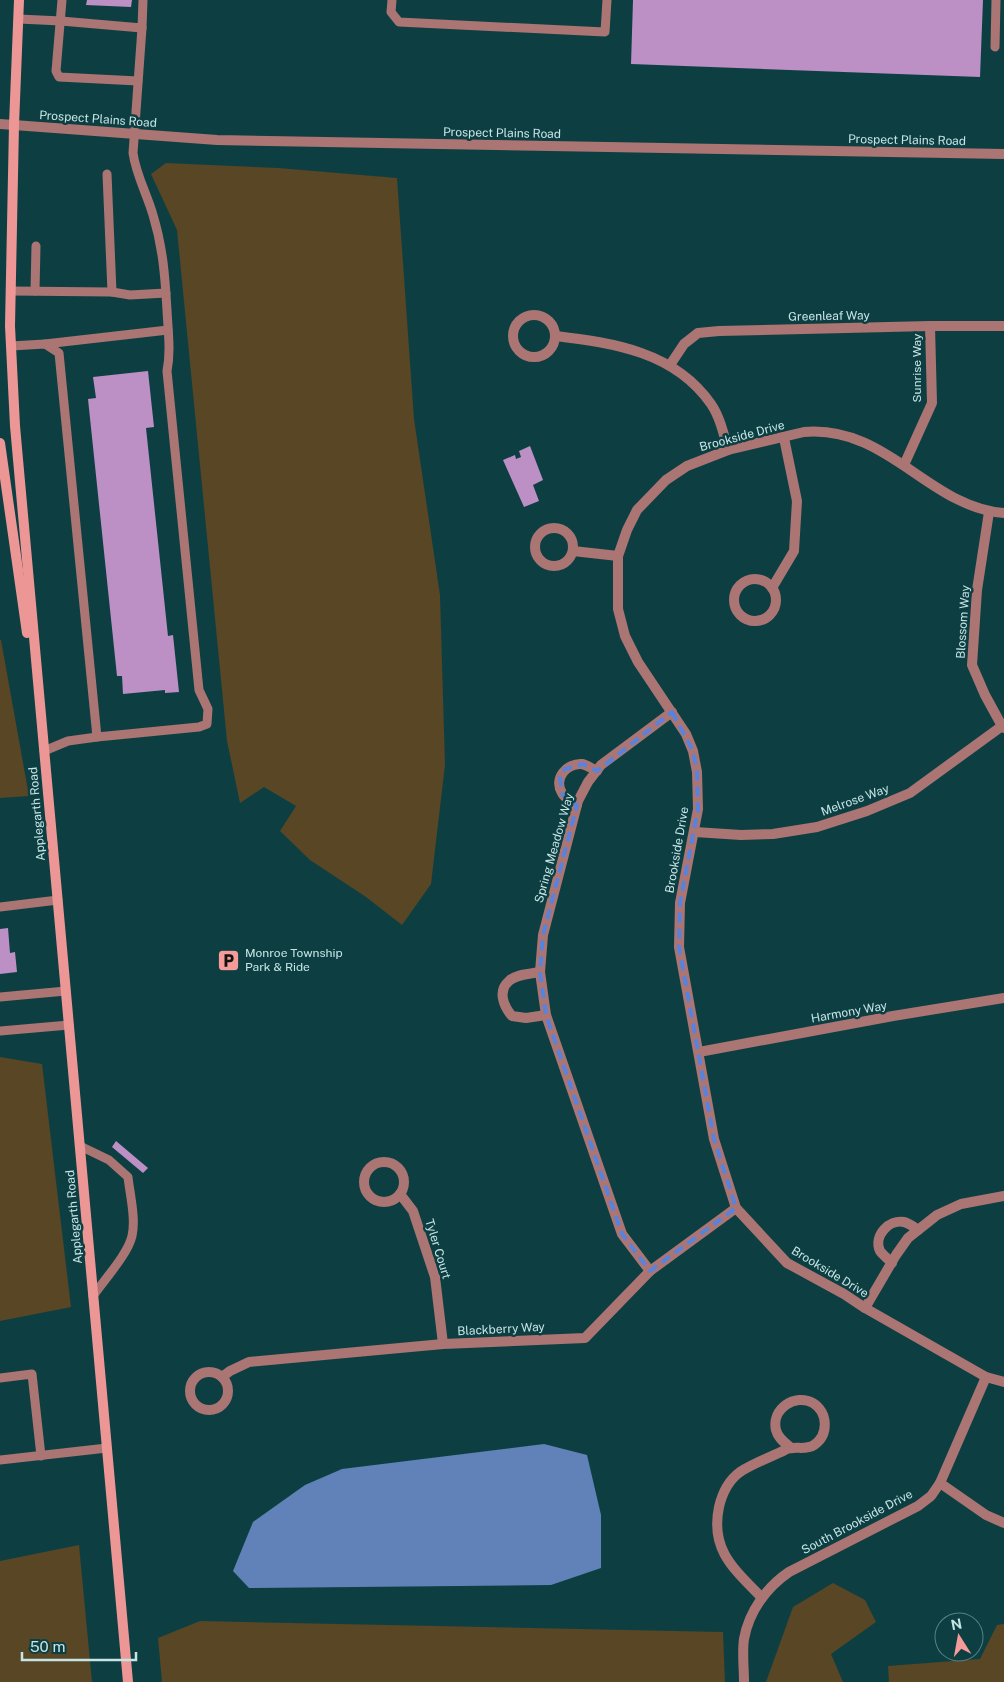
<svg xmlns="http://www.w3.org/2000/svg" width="1004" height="1682" viewBox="0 0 1004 1682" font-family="'Public Sans',sans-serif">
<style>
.green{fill:#584624}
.water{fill:#6182b8}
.building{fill:#bc8fc5}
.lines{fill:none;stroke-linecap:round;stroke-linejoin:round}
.service{stroke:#ab7574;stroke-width:9}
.minor{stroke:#ab7574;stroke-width:10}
.tertiary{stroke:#ab7574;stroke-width:10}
.secondary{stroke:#ec9795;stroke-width:10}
.marked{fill:none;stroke:#5883dd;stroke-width:4;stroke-dasharray:10 6;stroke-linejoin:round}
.labels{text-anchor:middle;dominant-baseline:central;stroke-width:5;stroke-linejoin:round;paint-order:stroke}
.street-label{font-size:12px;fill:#c7e5e7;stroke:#0d3f42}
.poi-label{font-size:12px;fill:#c7e5e7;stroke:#0d3f42;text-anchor:start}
</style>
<rect width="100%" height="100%" fill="#0d3f42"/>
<g class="green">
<path d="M166,163L278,168L397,178L414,419L440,595L445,765L431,884L402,925L366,897L310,860L280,831L296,806L264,787L240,803L227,741L177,230L151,174Z"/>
<path d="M0,640H1L29,796L0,798Z"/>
<path d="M0,1057L42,1064L71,1307L0,1321Z"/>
<path d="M79,1545L92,1682H0V1561Z"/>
<path d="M833,1583L865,1600L876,1622L831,1654L843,1682H766L793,1607Z"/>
<path d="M200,1621L723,1632L725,1682H162L158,1638Z"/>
<path d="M1004,1624V1682H889L888,1666L980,1659L997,1625Z"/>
</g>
<path class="water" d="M544,1444L587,1455L601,1515V1568L551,1585L249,1588L233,1571L253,1522L305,1485L342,1469Z"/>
<g class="building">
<path d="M87,0H132L131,7L86,5Z"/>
<path d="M633,0H983L980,77L631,64Z"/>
<path d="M148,371L154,427L146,428L168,636L173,635L179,692L165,693V690L123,694L122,676H117L88,399L96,398L93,377Z"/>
<path d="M530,446L543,480L533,485L539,501L524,507L503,460L515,455L516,459L521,457L519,451Z"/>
<path d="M8,928L10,953L15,952L17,972L0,974V929Z"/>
<path d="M116,1141L148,1168L143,1173L112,1147Z"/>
</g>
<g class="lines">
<g class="service">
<path d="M62,0L56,71L59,77L138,81"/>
<path d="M392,0L391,12L399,22L605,32L607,0"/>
<path d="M19,19L61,21L142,28L143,0"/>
<path d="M995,47L996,0"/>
<path d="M107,174L112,292"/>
<path d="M11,291L112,292L130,295L166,293"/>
<path d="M35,291L36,246"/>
<path d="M45,344L168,330"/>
<path d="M11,346L45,344L59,353L97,737L199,727L207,724L208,709L199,690L167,371C171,351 168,331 167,310C165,276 163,248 153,215C147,194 136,175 133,153L142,28"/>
<path d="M44,751L68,741L97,737"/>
<path d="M0,907L58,900"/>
<path d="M0,997L66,991"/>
<path d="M0,1031L69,1025"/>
<path d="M80,1146L109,1160L128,1177C130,1195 136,1219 132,1236C128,1254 104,1280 93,1296"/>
<path d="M0,1378L32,1374L41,1456"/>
<path d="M0,1460L107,1448"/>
</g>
<g class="minor">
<circle cx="534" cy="336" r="21"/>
<path d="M556,336C614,343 675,352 711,404C720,417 724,435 728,450"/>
<path d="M670,365L684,344L698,333L719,331L930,326H1004"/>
<path d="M904,465L932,403L930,326"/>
<path d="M989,512L977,590L972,665L985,695L1002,726L1004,728"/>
<path d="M1004,513C928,507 888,425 804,432L728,450L687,466L666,480L637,510L627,530L618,556V609L625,636L638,662L686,734L693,751L697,772L698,809L680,903L679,947L714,1139L736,1208L787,1263L844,1294L865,1308L986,1377L1004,1382"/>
<circle cx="554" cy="547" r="19"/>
<path d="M573,551L618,556"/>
<circle cx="755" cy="600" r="21"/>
<path d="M772,588L794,551L797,501L784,438"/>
<path d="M577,805C572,802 565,799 562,793C553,778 567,763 582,764C587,765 592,769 597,771"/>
<path d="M695,832L741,835L773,834L817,827L867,811L910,793L1002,726"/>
<path d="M540,972C530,974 516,974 509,981C497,991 504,1007 512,1016L526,1018L546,1015"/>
<path d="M699,1052L893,1016L1004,998"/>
<circle cx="384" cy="1182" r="20"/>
<path d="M400,1194L413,1211L435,1277L443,1344"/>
<path d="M892,1263C888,1259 883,1255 880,1251C873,1236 889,1219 904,1222C909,1223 914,1227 918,1230"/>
<path d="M650,1271L622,1234L546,1015L540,972L543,935L578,801L588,782L601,765L672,712"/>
<path d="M865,1308L896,1255L908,1238L937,1215L961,1204L1004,1196"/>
<circle cx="209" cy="1391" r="19"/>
<path d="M222,1377L230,1371L249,1362L443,1344L585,1338L650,1271L736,1208"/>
<path d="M940,1483L986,1515L1004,1523"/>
<path d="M762,1598C734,1569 710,1550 719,1507C722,1494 729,1480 740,1472C754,1463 771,1457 785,1450C794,1445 805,1451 814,1445C829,1435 828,1412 813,1403C795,1393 771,1409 776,1430C778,1438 784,1442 790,1447"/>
<path d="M744,1682C744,1668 742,1652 744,1639C749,1611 767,1587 789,1572L918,1506L931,1496L940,1483L986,1377"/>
</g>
<path class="tertiary" d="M0,124L217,140L1004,154"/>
<g class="secondary">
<path d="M19,0L14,125L10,326L15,426L128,1682"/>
<path d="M0,443L27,633"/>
</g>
</g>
<path class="marked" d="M672,712L693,751L697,772L698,809L680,903L679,947L714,1139L736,1208L650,1271L622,1234L546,1015L540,972L543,935L577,805L562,794L560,777L565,769L583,764L597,771Z"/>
<defs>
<symbol id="parking-square" viewBox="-11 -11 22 22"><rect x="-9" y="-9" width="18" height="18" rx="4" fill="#f59b9a" stroke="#0d3f42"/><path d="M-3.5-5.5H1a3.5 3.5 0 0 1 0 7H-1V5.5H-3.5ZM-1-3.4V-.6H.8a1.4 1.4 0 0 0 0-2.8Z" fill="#111"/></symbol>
</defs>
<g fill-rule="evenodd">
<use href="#parking-square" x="216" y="948" width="25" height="25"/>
</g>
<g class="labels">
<g class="street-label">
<text transform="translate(98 119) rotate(4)">Prospect Plains Road</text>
<text transform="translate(502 133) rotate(1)">Prospect Plains Road</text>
<text transform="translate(907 140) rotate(1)">Prospect Plains Road</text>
<text transform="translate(829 316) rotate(-1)">Greenleaf Way</text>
<text transform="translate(917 368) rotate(-90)">Sunrise Way</text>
<text transform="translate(742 436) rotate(-15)">Brookside Drive</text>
<text transform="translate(963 622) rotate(-86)">Blossom Way</text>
<text transform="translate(855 800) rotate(-20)">Melrose Way</text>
<text transform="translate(37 814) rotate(-95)">Applegarth Road</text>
<text transform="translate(554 848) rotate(-74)">Spring Meadow Way</text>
<text transform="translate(677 850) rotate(-80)">Brookside Drive</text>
<text transform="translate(849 1012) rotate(-10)">Harmony Way</text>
<text transform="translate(74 1217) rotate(-95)">Applegarth Road</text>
<text transform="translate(438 1249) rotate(73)">Tyler Court</text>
<text transform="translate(830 1272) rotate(31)">Brookside Drive</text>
<text transform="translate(501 1329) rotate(-3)">Blackberry Way</text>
<text transform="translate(857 1522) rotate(-28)">South Brookside Drive</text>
</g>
<g class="poi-label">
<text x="245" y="953">Monroe Township<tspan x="245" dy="14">Park &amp; Ride</tspan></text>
</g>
</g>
<g transform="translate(959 1637) rotate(349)"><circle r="24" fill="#0d3f42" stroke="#578184"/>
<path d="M0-4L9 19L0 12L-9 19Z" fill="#f59b9a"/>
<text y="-8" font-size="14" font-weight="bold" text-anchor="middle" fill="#c7e5e7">N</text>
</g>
<path d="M22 1652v8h114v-8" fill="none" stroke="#c7e5e7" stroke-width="2.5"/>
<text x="30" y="1652" font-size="15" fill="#c7e5e7" stroke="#0d3f42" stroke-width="4" paint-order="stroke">50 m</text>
</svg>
